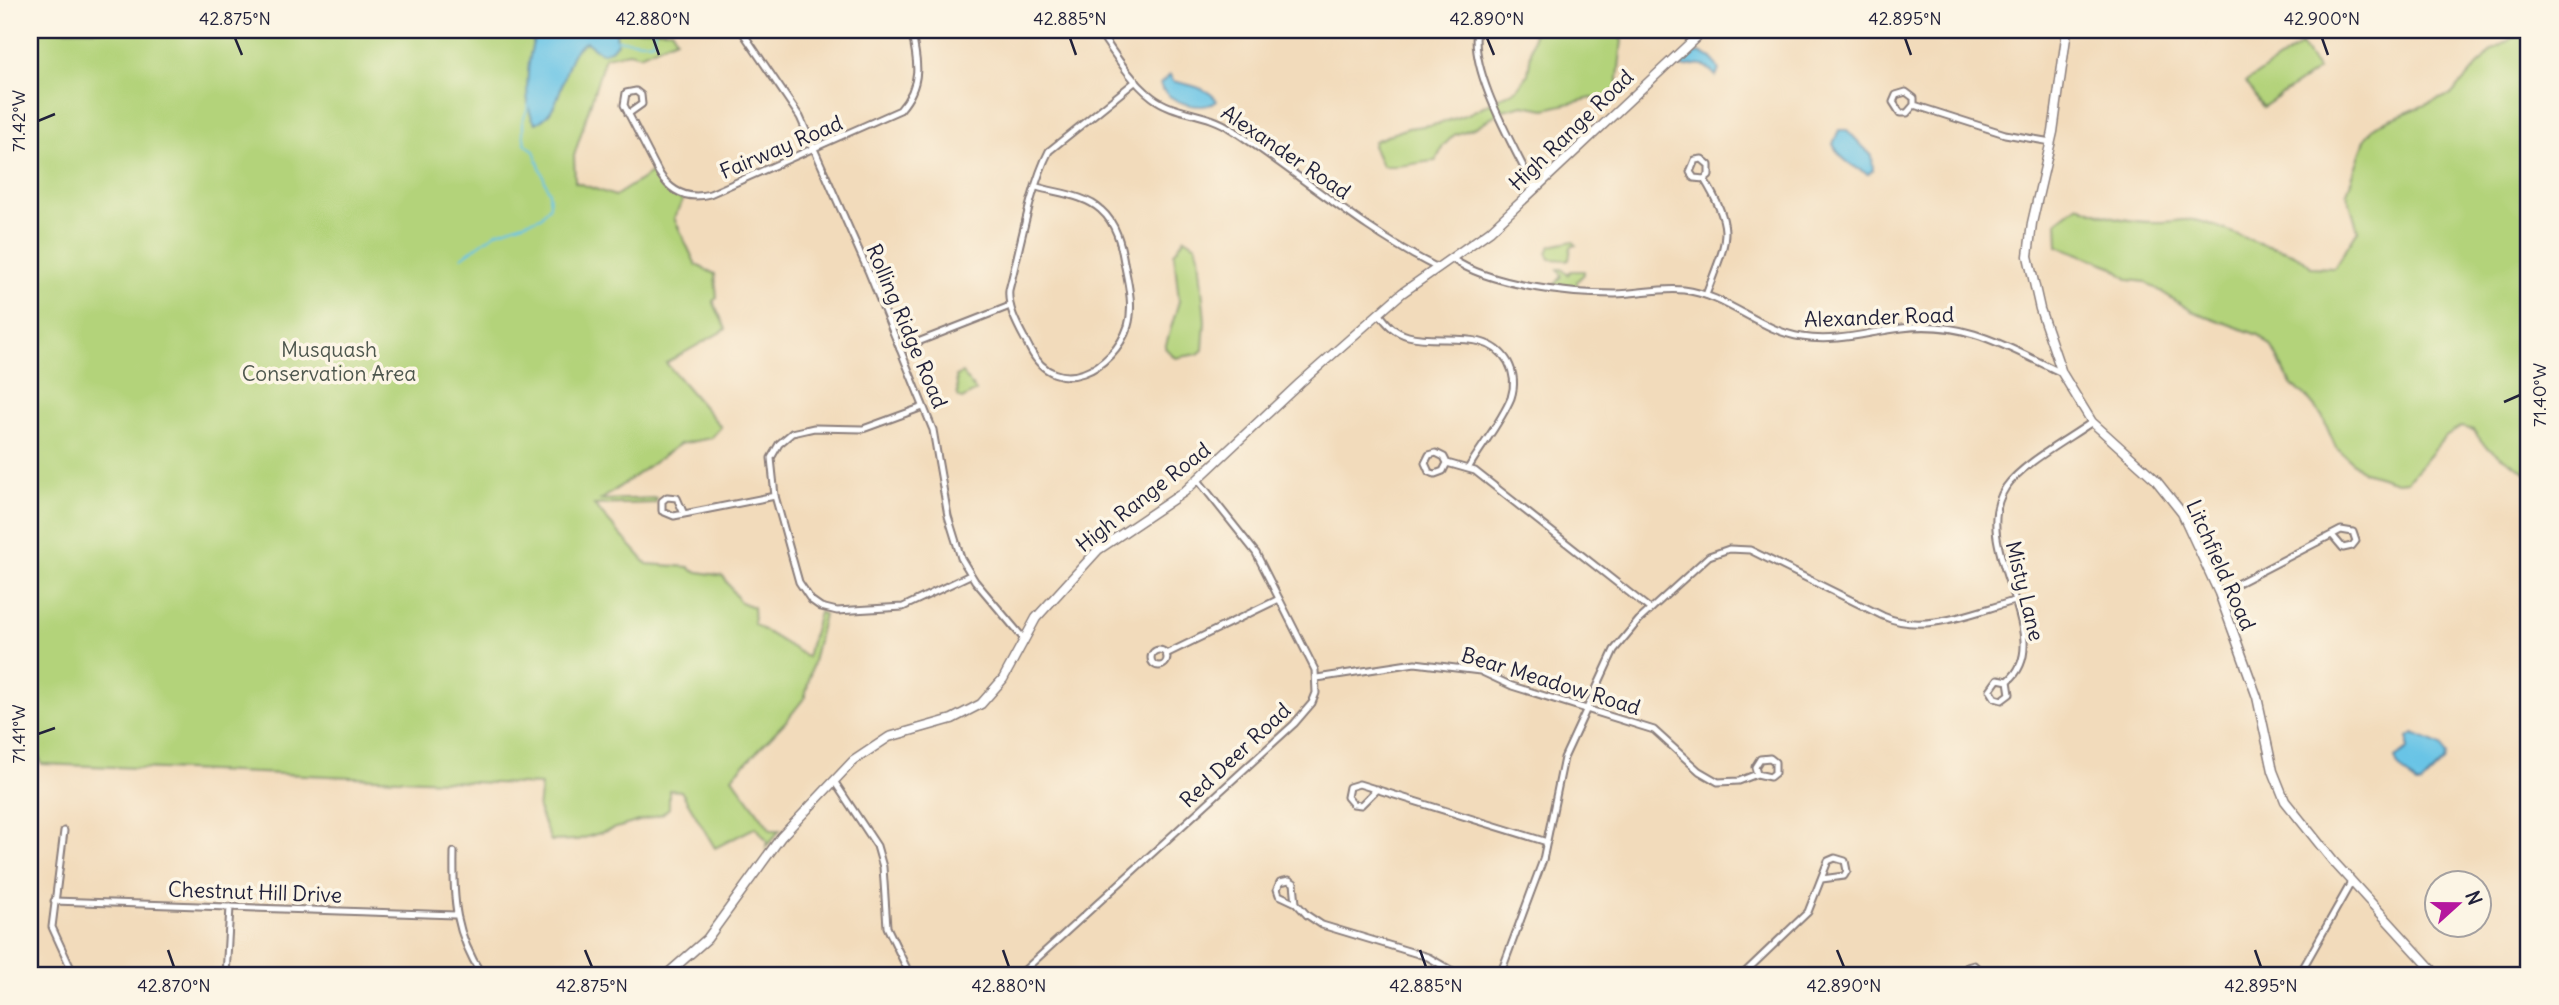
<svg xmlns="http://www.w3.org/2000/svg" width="2559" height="1005" viewBox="0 0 2559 1005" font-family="Delius,sans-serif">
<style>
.green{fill:#b3d37a;stroke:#6a7a5a;stroke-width:2}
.water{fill:#69c4e6;stroke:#467390;stroke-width:2}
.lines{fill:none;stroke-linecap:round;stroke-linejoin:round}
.stream{stroke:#69c4e6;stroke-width:2}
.street-casing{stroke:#8a7e7b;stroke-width:9}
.secondary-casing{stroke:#8a7e7b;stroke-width:11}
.street{stroke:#fff;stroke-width:5}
.secondary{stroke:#fff;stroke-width:8}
.ticks{fill:none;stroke:#22223b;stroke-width:2.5}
.labels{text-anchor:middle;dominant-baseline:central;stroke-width:7;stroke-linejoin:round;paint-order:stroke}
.street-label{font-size:21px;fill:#22223b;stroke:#fcf5e5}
.park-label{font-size:21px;fill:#4e574e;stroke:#fcf5e5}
.neatline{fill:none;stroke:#22223b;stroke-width:2.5}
.ticks-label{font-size:18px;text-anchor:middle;fill:#22223b}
</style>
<rect width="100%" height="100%" fill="#fcf5e5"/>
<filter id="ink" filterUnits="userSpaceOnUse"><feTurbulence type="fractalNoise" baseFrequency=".0143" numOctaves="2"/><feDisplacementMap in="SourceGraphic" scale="14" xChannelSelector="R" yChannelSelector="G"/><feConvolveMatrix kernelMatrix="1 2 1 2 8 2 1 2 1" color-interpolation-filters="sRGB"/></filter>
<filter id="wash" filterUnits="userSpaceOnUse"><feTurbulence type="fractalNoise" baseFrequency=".00686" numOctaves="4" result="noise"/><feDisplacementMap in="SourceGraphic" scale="28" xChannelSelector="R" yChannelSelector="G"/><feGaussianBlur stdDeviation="1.57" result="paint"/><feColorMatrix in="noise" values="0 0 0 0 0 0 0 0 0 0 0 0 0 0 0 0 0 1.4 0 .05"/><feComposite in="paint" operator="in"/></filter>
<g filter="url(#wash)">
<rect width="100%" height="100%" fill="#f2dbbb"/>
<g class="green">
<path d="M30,30H672L676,39L640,55L629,52L605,57L574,156L575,182L615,196L651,173L664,190L683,200L674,218L696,265L715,274L717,298L713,301L726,329L666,363L721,427L711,438L680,444L601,500L657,498L655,503L594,505L647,564L689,567L693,571L723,576L740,602L753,607L754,624L807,657L819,612L824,614L805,697L786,721L732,777L771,830H780L766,847L767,841L756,827L715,848L681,791L669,790V808L662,814L577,840L551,841L538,809L541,785L42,764L30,737Z"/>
<path d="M1534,30H1611L1622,40L1618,79L1620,94L1608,102L1592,98L1545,109L1523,105L1503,110L1476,127L1454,135L1443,146L1436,161C1418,162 1400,168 1382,166L1373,146L1374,141L1408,128L1438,124L1468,114L1517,89L1528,74Z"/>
<path d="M2268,30H2296L2301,42L2281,46Z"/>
<path d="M2526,30H2529V474L2486,447L2473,430L2461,427L2444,438L2407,481L2397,482L2364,472L2336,448L2322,416L2304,394L2292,386L2271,346L2258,335L2192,311L2146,282L2129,280L2111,266L2058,246L2057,221L2078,205C2105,217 2132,223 2161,222C2171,222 2184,219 2194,220C2217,224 2237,236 2259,243C2280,251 2295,249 2311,267L2334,268L2358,230L2347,193L2365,139L2376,125L2452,94L2491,51Z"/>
<path d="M2301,45L2318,70L2263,107L2246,82Z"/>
<path d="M1185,238L1196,245L1199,255L1205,321L1203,350L1198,354L1175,358L1165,348L1179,301L1174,253Z"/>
<path d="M1573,241L1576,245L1571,247L1569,260L1550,259L1547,252L1551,246Z"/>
<path d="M1558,269H1562L1568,275L1571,271H1584V274L1577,281V288L1554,286L1562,276Z"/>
<path d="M962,373L976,391L962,399L958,396L956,376Z"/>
</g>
<g class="water">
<path d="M549,30L616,31L617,43L611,50L601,53L586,42C560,52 567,112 536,123C521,109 528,53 536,34Z"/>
<path d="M1699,53L1712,58L1719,70L1716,76C1698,58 1701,66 1680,67L1683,57Z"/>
<path d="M1170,75L1173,81C1187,85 1209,87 1217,101C1202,113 1166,102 1160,84Z"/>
<path d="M1839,130H1847L1872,156L1873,170L1868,174C1853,167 1840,159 1833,144Z"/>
<path d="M2414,734L2442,746L2446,755L2444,762L2421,785H2416L2398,766L2395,758L2408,749V738Z"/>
</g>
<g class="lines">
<g class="stream">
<path d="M617,40C628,39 644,44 653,41L655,30"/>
<path d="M462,257L497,232L541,217L550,205L549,192L534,151L525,143L523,133V120L530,102"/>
</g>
</g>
</g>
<g filter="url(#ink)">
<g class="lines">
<defs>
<g id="street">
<path d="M741,30L800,117L869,273L933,430L948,516L961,558L975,581L1023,638"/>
<path d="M1098,30C1114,53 1130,80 1152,97C1175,115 1207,112 1231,129C1300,174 1362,230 1436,267"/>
<path d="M1477,30C1469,72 1516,150 1535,190"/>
<path d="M1914,105V98L1906,92L1896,95L1893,102L1900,113H1907L1914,105L2005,134L2051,142"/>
<path d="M628,114L642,104L641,95L636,91L626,93L624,105L659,173C671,192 688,200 710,194L900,110C923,84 918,61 911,30"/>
<path d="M1704,179L1694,178L1690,172L1695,160L1702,159L1709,165V175L1704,179C1737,233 1726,240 1706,295"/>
<path d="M1037,187C1057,193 1085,195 1101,210C1116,223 1121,244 1124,262C1128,282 1134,306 1128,326C1114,369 1056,401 1030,349C1021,331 1007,310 1009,290C1020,249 1030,188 1049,151L1136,81"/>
<path d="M1451,258C1490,286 1568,294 1615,294C1639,294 1661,287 1684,290C1727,295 1760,331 1802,337C1836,343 1868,332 1902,328C1966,320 2007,347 2062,373"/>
<path d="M1379,313C1387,324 1394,332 1408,336C1440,345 1487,327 1508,362C1514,373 1515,386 1511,398C1501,422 1482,445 1469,467"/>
<path d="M900,349L1010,306"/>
<path d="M923,407L863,429L814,428L792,433L779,444L771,458L775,496L799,582L811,600L821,607L837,611L903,607L970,575"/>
<path d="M1447,463L1444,457L1436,453L1429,455L1425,463L1429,472L1435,474L1443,471L1447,463L1475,471L1650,609"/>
<path d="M684,514L677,498L667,497L662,501V511L674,516L775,496"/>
<path d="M2219,593L2341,530L2353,532L2356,541L2352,546L2343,548L2332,535"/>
<circle cx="1159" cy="658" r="8"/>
<path d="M1166,654L1279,599"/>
<path d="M1317,678L1415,663L1480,671L1512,686L1654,730L1699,771L1718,782L1739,781L1757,774L1770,777L1775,773V762L1770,758L1760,759L1755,767L1757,774"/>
<path d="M2008,681L2010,694L2002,700L1995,698L1990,690L1998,679L2008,681C2060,638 1966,546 2006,487C2022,464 2068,439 2092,422"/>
<path d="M834,781L877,846L883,867L887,927L910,975"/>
<path d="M1377,789L1361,805L1353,804L1347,797L1349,787L1359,784L1547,842"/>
<path d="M64,831L52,927L74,975"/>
<path d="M454,852C453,901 455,933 482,975"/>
<path d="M54,901L455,915"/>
<path d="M1296,903L1294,883L1289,880L1280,882L1277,889L1279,895L1296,903L1307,915L1322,925L1428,957L1459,975"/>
<path d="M226,975L230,907"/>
<path d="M1019,975L1294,724L1312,703L1316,693L1315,670L1256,553L1198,480"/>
<path d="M1500,975L1543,860L1564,758L1614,650L1639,620L1709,556L1729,549L1750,550L1883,616C1924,635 1973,612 2014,601"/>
<path d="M1742,975L1808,912L1828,861L1835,858L1845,861L1847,871L1844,876L1822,879"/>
<path d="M1962,975L1967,967L1974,965L1984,975"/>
<path d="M2299,975L2352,881"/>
</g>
<g id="secondary">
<path d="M2067,30L2053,132L2032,223L2028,256L2040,309L2062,373L2092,422L2155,479L2182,513L2219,593L2257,697L2273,771L2285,801L2333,861L2437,975"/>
<path d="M666,975L707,939L781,837L853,761L889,737L952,719L981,704L1003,679L1036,618L1098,550L1184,492L1300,383L1402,293L1490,231L1704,30"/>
</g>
</defs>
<use href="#street" class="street-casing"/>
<use href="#secondary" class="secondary-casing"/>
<use href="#street" class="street"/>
<use href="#secondary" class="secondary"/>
</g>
</g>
<path class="ticks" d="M235,38L242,55M653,38L659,55M1070,38L1076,55M1487,38L1494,55M1905,38L1911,55M2322,38L2328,55M38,121L55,114M2504,402L2520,395M38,734L55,728M168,950L174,967M585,950L592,967M1003,950L1009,967M1420,950L1426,967M1837,950L1844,967M2255,950L2261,967"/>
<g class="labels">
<g class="street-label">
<text transform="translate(1571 130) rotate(-44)">High Range Road</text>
<text transform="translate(781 147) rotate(-23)">Fairway Road</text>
<text transform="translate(1286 152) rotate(34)">Alexander Road</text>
<text transform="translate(1879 317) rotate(-2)">Alexander Road</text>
<text transform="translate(907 326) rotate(67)">Rolling Ridge Road</text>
<text transform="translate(1143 497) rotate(-38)">High Range Road</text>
<text transform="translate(2221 565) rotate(66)">Litchfield Road</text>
<text transform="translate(2025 591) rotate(76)">Misty Lane</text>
<text transform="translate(1551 681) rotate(17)">Bear Meadow Road</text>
<text transform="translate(1235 755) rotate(-43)">Red Deer Road</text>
<text transform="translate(255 892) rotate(2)">Chestnut Hill Drive</text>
</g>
<g class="park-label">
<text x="329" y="349">Musquash<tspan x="329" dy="24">Conservation Area</tspan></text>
</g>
</g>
<rect width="2559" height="1005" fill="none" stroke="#fcf5e5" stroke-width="77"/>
<g transform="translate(2458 904) rotate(69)"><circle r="33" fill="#fcf5e5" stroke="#a5a1a1" stroke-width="2"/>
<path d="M0-5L12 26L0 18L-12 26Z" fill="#b5179e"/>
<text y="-10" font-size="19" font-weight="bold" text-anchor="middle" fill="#22223b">N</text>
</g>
<rect x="38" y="38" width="2482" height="929" class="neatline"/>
<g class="ticks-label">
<text x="235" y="25">42.875°N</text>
<text x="653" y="25">42.880°N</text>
<text x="1070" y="25">42.885°N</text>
<text x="1487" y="25">42.890°N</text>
<text x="1905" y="25">42.895°N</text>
<text x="2322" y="25">42.900°N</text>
<text transform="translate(19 121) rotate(-90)" y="6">71.42°W</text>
<text transform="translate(2540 395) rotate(-90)" y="6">71.40°W</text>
<text transform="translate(19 734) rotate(-90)" y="6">71.41°W</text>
<text x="174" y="992">42.870°N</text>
<text x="592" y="992">42.875°N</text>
<text x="1009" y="992">42.880°N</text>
<text x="1426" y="992">42.885°N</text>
<text x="1844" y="992">42.890°N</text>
<text x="2261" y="992">42.895°N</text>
</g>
</svg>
